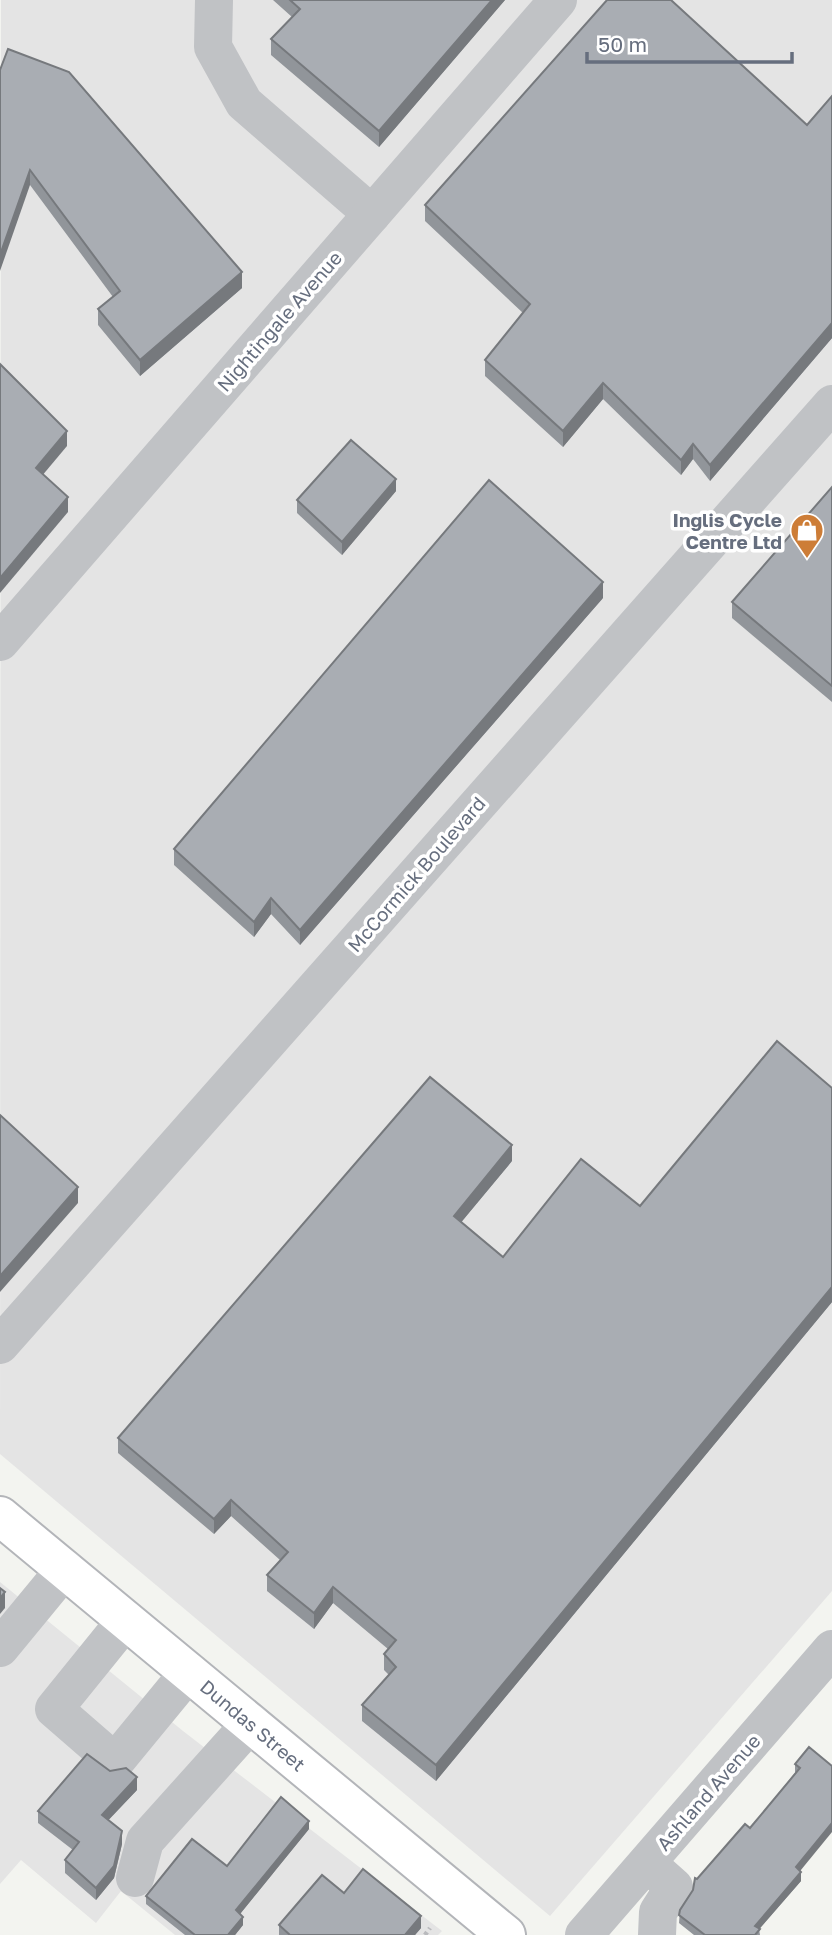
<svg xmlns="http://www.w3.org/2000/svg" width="832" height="1935" viewBox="0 0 832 1935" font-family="'Golos Text',sans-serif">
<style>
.built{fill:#e4e4e4}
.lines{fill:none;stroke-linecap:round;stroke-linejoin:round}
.major-casing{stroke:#b3b5b9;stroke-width:42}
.path{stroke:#b9babd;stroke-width:4.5;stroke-dasharray:3.5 3.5;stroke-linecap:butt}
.minor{stroke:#c0c2c5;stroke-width:38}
.major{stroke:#fff;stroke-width:38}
.wall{fill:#91959a}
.shaded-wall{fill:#76797d}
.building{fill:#a9adb3;stroke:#76797d;stroke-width:2}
.labels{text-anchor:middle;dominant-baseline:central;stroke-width:7;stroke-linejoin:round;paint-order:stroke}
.street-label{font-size:19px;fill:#666e7e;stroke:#fff}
.poi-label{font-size:19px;font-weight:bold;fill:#666e7e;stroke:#fff;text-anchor:end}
</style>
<rect width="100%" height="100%" fill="#f3f4f0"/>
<g class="built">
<path d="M1,0H832V1591L550,1916L0,1454Z"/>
<path d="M0,1582L183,1731L442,1931L438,1935H175L121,1891L96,1923L21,1860L0,1884Z"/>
</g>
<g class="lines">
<defs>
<path id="major" d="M0,1516L506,1935"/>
</defs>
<use href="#major" class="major-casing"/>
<path class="path" d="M425,1935L430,1928"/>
<g class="minor">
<path d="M214,0L213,47L244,103L372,214"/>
<path d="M0,642L558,0"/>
<path d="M0,1345L832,404"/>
<path d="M126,1620L54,1709L115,1762L189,1672"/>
<path d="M0,1648L65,1569"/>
<path d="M647,1863L674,1887L658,1912L657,1935"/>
<path d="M135,1878L145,1841L251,1723"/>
<path d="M584,1935L832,1649"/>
</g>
<use href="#major" class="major"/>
</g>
<g class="wall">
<path d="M273,0H505L379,147L271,55V39L292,17Z"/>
<path d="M0,70L242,288L140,376L98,325V309L113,297L30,185Z"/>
<path d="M832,96V338L710,481L693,459L681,475L603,399L563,447L485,376V360L523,313L425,221V205L807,125Z"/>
<path d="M832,487V702L732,618V602Z"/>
<path d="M396,491L342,555L297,513V500Z"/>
<path d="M603,598L300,945L271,914L254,937L174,865V849Z"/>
<path d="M832,1088V1302L436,1781L362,1721V1705L389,1675L384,1670V1654L388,1649L333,1603L314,1629L267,1591V1575L280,1560L231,1516L214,1534L118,1453V1438L512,1161L461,1222L503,1257L640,1206Z"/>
<path d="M809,1747L800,1871L801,1881L759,1929L760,1935H694L679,1923L680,1910L693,1890L697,1879L750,1828L795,1773V1764Z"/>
<path d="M137,1790L108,1820L122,1844L114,1878L96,1900L65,1873V1860L73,1850L38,1823V1811Z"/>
<path d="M309,1829L240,1914L243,1925L235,1935H185L146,1904V1896L227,1866Z"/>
<path d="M344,1893L421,1928L415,1935H279V1925Z"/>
</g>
<g class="shaded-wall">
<path d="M492,0H505L379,147V131Z"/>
<path d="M30,170V185L0,271V255Z"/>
<path d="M242,272V288L140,376V360Z"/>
<path d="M832,323V338L710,481V465Z"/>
<path d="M603,383V399L563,447V431Z"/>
<path d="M67,431V446L36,483V468Z"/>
<path d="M693,444V459L681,475V460Z"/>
<path d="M396,479V491L342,555V542Z"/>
<path d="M68,497V512L0,593V578Z"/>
<path d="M603,582V598L300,945V930Z"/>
<path d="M271,898V914L254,937V922Z"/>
<path d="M512,1145V1161L454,1231V1216Z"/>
<path d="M78,1187V1203L0,1292V1276Z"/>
<path d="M832,1287V1302L436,1781V1765Z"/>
<path d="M231,1500V1516L214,1534V1519Z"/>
<path d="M333,1587V1603L314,1629V1613Z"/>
<path d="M5,1592V1608L0,1614V1598Z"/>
<path d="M137,1777V1790L102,1827V1815Z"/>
<path d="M309,1821V1829L236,1919V1910Z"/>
<path d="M832,1823V1832L796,1876V1867Z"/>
<path d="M122,1831V1844L114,1878L96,1900V1888Z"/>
<path d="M801,1872V1881L755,1934V1926Z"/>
<path d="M421,1916V1928L415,1935H405Z"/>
<path d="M243,1917V1925L235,1935H228Z"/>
</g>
<g class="building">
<path d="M290,0H492L379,131L271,39L300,9Z"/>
<path d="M607,0H671L807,125L832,96V323L710,465L693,444L681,460L603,383L563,431L485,360L530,304L425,205Z"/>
<path d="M8,49L69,72L242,272L140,360L98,309L120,291L30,170L0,255V70Z"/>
<path d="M0,364L67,431L36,468L68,497L0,578Z"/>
<path d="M351,440L396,479L342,542L297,500Z"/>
<path d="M489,480L603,582L300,930L271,898L254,922L174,849Z"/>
<path d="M832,487V686L732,602Z"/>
<path d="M777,1041L832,1088V1287L436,1765L362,1705L396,1667L384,1654L396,1640L333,1587L314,1613L267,1575L288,1552L231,1500L214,1519L118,1438L430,1077L512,1145L454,1216L503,1257L581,1159L640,1206Z"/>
<path d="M0,1115L78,1187L0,1276Z"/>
<path d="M0,1588L5,1592L0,1598Z"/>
<path d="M809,1747L832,1766V1823L796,1867L801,1872L755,1926L760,1929L755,1935H705L679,1915L680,1910L693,1890L695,1878L697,1879L745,1824L750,1828L800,1768L795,1764Z"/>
<path d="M87,1754L110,1771L126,1768L137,1777L102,1815L122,1831L114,1866L96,1888L65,1860L79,1842L38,1811Z"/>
<path d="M281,1797L309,1821L236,1910L243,1917L228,1935H195L146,1896L192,1839L227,1866Z"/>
<path d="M363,1869L421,1916L405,1935H290L279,1925L322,1875L344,1893Z"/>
</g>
<defs>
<symbol id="shop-pin" viewBox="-11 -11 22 30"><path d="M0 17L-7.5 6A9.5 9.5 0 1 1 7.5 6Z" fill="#cd7d37" stroke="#fff"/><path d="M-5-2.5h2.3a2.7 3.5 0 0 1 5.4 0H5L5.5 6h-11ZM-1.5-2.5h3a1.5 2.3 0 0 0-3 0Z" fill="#fff"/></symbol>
</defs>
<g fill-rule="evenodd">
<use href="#shop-pin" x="788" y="511" width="38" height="52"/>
</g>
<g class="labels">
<g class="street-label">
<text transform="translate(279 321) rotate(-49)">Nightingale Avenue</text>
<text transform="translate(416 874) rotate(-49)">McCormick Boulevard</text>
<text transform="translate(253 1725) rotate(40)">Dundas Street</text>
<text transform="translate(708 1792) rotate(-49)">Ashland Avenue</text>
</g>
<g class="poi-label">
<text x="782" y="519">Inglis Cycle<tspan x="782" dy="22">Centre Ltd</tspan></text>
</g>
</g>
<path d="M587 52v10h205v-10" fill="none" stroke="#666e7e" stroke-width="3.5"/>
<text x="598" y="52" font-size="21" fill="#666e7e" stroke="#ffffff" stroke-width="5" paint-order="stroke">50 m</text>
</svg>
